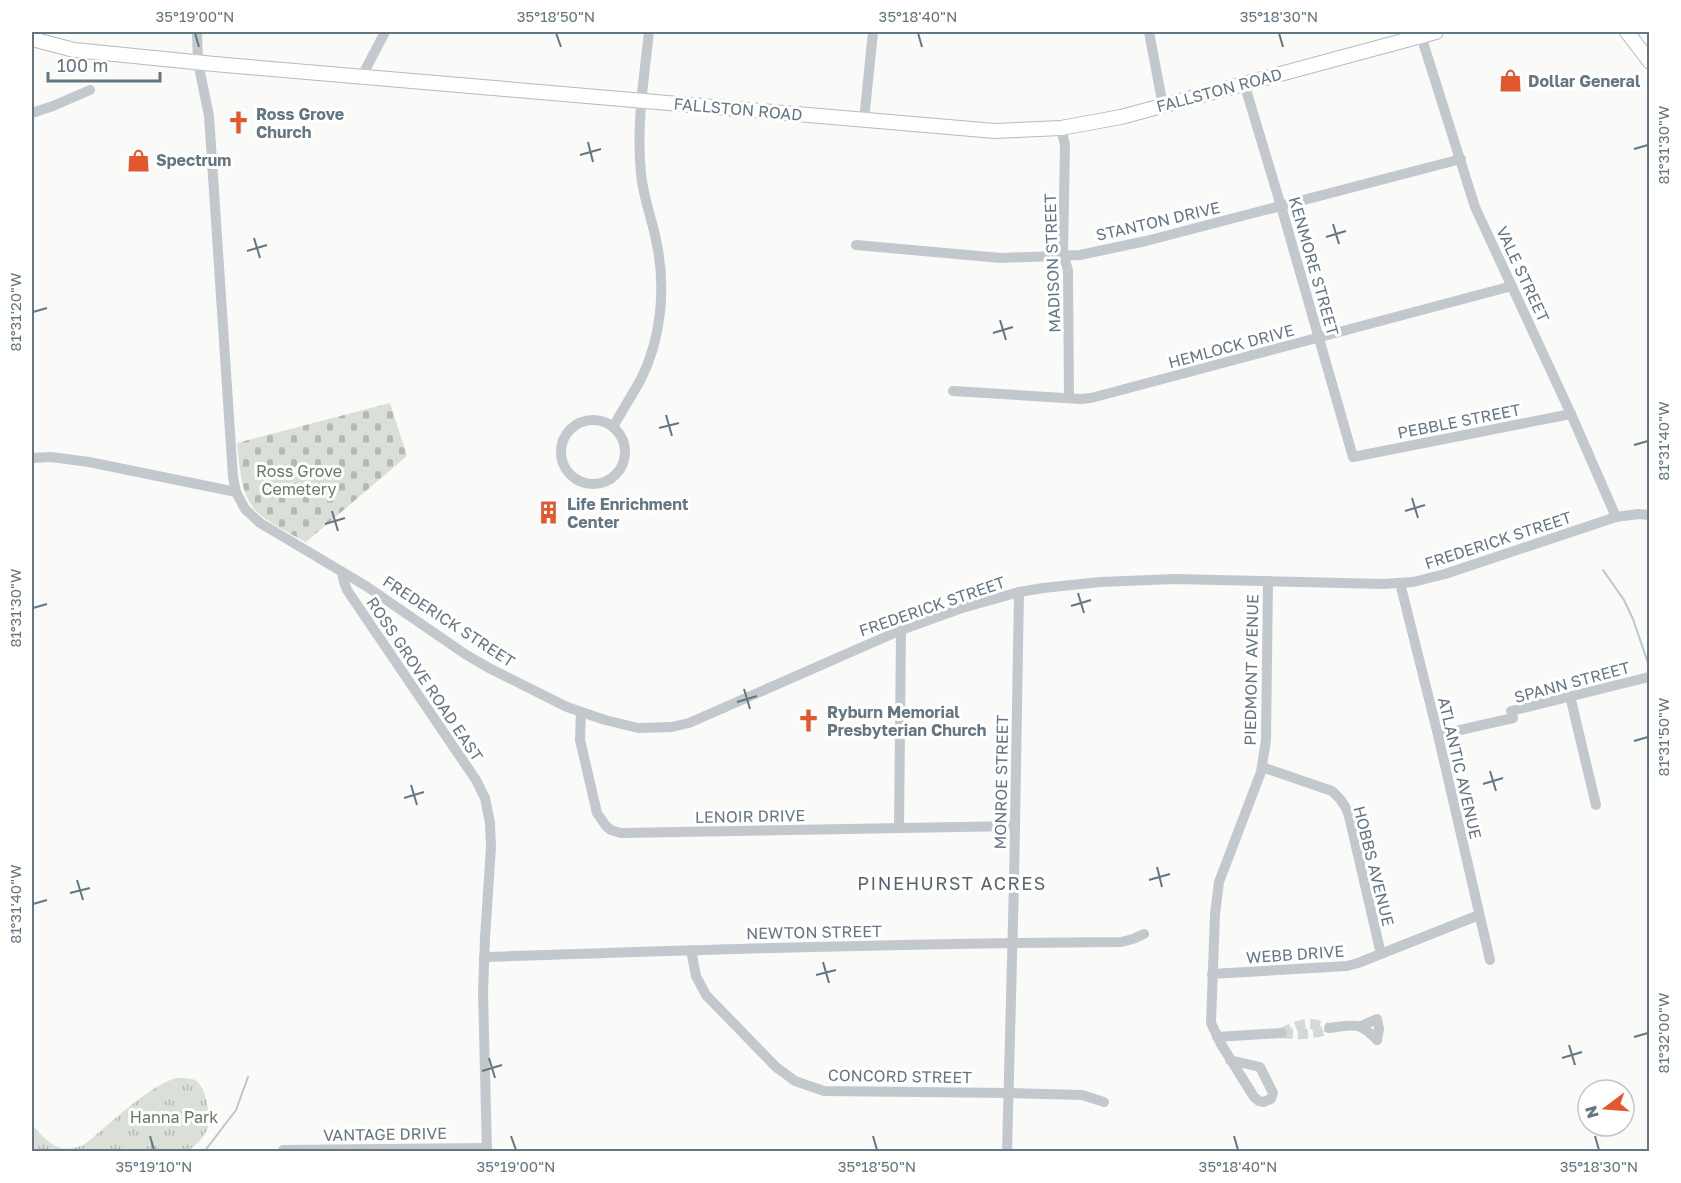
<svg xmlns="http://www.w3.org/2000/svg" width="1681" height="1183" viewBox="0 0 1681 1183" font-family="'Golos Text',sans-serif">
<style>
.grass{fill:url(#grass-tufts)}
.cemetery{fill:url(#cemetery-stones)}
.lines{fill:none;stroke-linecap:round;stroke-linejoin:round}
.stream{stroke:#bbc7cb;stroke-width:2}
.minor-tunnel{stroke:#d5d9db;stroke-width:10;stroke-dasharray:10 5;stroke-linecap:butt}
.major-casing{stroke:#b5babe;stroke-width:16}
.minor{stroke:#c3c8cc;stroke-width:10}
.major{stroke:#fff;stroke-width:14}
.ticks{fill:none;stroke:#657683;stroke-width:2}
.labels{text-anchor:middle;dominant-baseline:central;stroke-width:6;stroke-linejoin:round;paint-order:stroke}
.poi-label{font-size:16px;font-weight:bold;fill:#657683;stroke:#fff;text-anchor:start}
.street-label{font-size:16px;fill:#657683;stroke:#fff}
.park-label{font-size:16px;fill:#687a64;stroke:#fff}
.neighbourhood-label{font-size:18px;letter-spacing:1.5px;fill:#57646e;stroke:#fff}
.neatline{fill:none;stroke:#657683;stroke-width:2}
.ticks-label{font-size:15px;text-anchor:middle;fill:#657683}
</style>
<defs>
<pattern id="grass-tufts" width="24" height="20" patternUnits="userSpaceOnUse" patternTransform="scale(1.5)"><rect width="24" height="20" fill="#dadfd7"/><path d="M3 7l-1-3M5 7V3M7 7l1-3M15 17l-1-3M17 17v-4M19 17l1-3" fill="none" stroke="#b4b9b4"/></pattern>
<pattern id="cemetery-stones" width="16" height="16" patternUnits="userSpaceOnUse" patternTransform="scale(1.5)"><rect width="16" height="16" fill="#dadfd7"/><path d="M2 7V4a2 2 0 0 1 4 0v3zM10 15v-3a2 2 0 0 1 4 0v3z" fill="#b4b9b4"/></pattern>
</defs>
<rect width="100%" height="100%" fill="#fafaf8"/>
<path class="grass" d="M176,1078C182,1078 190,1078 195,1080C207,1087 211,1118 207,1130C203,1139 195,1146 187,1151H32V1124C48,1143 59,1156 85,1144C110,1124 147,1087 176,1078Z"/>
<path class="cemetery" d="M390,403L407,456L306,542C248,512 243,509 237,443Z"/>
<g class="lines">
<g class="stream">
<path d="M1603,570L1624,600L1633,619L1650,669"/>
<path d="M204,1152L236,1110L248,1077"/>
</g>
<g class="minor-tunnel">
<path d="M1282,1033C1303,1022 1307,1022 1329,1028"/>
<path d="M1283,1033C1296,1035 1317,1035 1329,1028"/>
</g>
<defs>
<g id="major">
<path d="M1627,32L1650,62"/>
<path d="M32,39L74,50L214,64L995,131L1061,128L1121,117L1436,32"/>
</g>
</defs>
<use href="#major" class="major-casing"/>
<g class="minor">
<path d="M197,32L198,62L209,116L233,477L236,492L245,509L260,523L366,586L465,654L489,668L567,707L605,720L638,728L672,727L689,723L901,630L962,608L1019,592L1043,588L1100,582L1175,579L1383,584L1413,582L1445,574L1616,517L1638,514L1650,515"/>
<path d="M1149,32L1163,106"/>
<path d="M1421,36L1475,207L1571,414L1616,517"/>
<path d="M362,76L385,32"/>
<path d="M1244,83L1281,206L1353,457L1571,414"/>
<path d="M32,113L53,106L90,90"/>
<path d="M864,120L873,32"/>
<path d="M1061,128L1065,145L1063,254L1068,270L1069,398"/>
<path d="M856,245L1001,258L1080,255L1146,241L1461,159"/>
<path d="M953,391L1080,399L1091,398L1512,286"/>
<circle cx="593" cy="452" r="32"/>
<path d="M613,427C622,411 632,395 641,379C661,339 666,289 657,245C653,221 643,198 641,173C636,127 644,78 649,32"/>
<path d="M32,458L51,457L89,462L236,492"/>
<path d="M342,572L344,582L347,590L476,780L485,798L490,823L491,847L485,938L483,992L487,1152"/>
<path d="M1400,583L1438,735L1490,960"/>
<path d="M1570,696L1596,805"/>
<path d="M581,713L580,740L597,813L606,826L611,830L621,833L1015,826"/>
<path d="M1438,735L1513,718L1511,711L1649,677"/>
<path d="M1262,767L1332,791L1340,799L1346,808L1349,816L1381,954"/>
<path d="M899,828L901,630"/>
<path d="M691,950L696,976L706,995L776,1067L795,1081L824,1091L1008,1093L1082,1095L1104,1102"/>
<path d="M484,957C696,950 908,943 1121,942L1133,939L1144,934"/>
<path d="M1212,974L1347,966L1358,963L1479,915"/>
<path d="M1361,1026L1377,1019L1379,1029L1377,1040"/>
<path d="M1329,1028C1354,1025 1359,1021 1377,1040"/>
<path d="M1217,1037L1282,1033"/>
<path d="M1230,1060L1260,1067L1273,1093L1271,1099L1263,1102L1259,1101L1254,1097L1221,1044L1211,1023L1215,914L1219,882L1261,772L1266,740L1268,581"/>
<path d="M283,1150L487,1148"/>
<path d="M1007,1152L1014,883L1019,592"/>
</g>
<use href="#major" class="major"/>
</g>
<path class="ticks" d="M195,33L199,47M556,33L561,47M918,33L922,47M1279,33L1283,47M588,142L593,162M1634,149L1648,145M580,155L601,149M1333,224L1339,244M1326,237L1346,231M254,238L260,258M247,251L267,245M33,312L47,308M1000,320L1006,340M993,333L1013,327M666,415L672,436M659,428L679,423M1634,445L1648,441M1412,498L1418,518M332,511L338,531M1405,511L1425,505M325,524L345,518M1078,593L1084,613M1071,606L1091,600M33,608L47,604M744,689L750,709M737,702L757,696M1634,741L1648,737M1490,771L1496,791M1483,784L1503,778M411,785L417,805M404,798L424,792M1157,867L1162,887M77,880L83,900M1149,880L1170,874M70,893L90,888M33,904L47,900M823,962L829,983M816,975L836,970M1634,1037L1648,1033M1569,1045L1575,1065M489,1058L495,1078M1562,1058L1582,1052M482,1071L502,1065M150,1136L154,1150M511,1136L516,1150M873,1136L877,1150M1234,1136L1238,1150M1595,1136L1599,1150"/>
<defs>
<symbol id="shop-bare" viewBox="-9 -9 18 18"><path d="M-5-2.5h2.3a2.7 3.5 0 0 1 5.4 0H5L5.5 6h-11ZM-1.5-2.5h3a1.5 2.3 0 0 0-3 0Z" fill="#e4572e" stroke="#fff" stroke-width="2.5" paint-order="stroke"/></symbol>
<symbol id="church-bare" viewBox="-9 -9 18 18"><path d="M-1.2-6h2.4v3.5h3.3v2.4h-3.3V6h-2.4V-.1h-3.3v-2.4h3.3Z" fill="#e4572e" stroke="#fff" stroke-width="2.5" paint-order="stroke"/></symbol>
<symbol id="building-bare" viewBox="-9 -9 18 18"><path d="M-4-6H4V6H1V3H-1V6H-4ZM-2.5-4.3h1.7v1.8h-1.7ZM.8-4.3h1.7v1.8H.8ZM-2.5-1h1.7V.8h-1.7ZM.8-1h1.7V.8H.8Z" fill="#e4572e" stroke="#fff" stroke-width="2.5" paint-order="stroke"/></symbol>
</defs>
<g fill-rule="evenodd">
<use href="#shop-bare" x="1494" y="64" width="33" height="33"/>
<use href="#church-bare" x="222" y="106" width="33" height="33"/>
<use href="#shop-bare" x="122" y="144" width="33" height="33"/>
<use href="#building-bare" x="532" y="496" width="33" height="33"/>
<use href="#church-bare" x="792" y="704" width="33" height="33"/>
</g>
<g class="labels">
<g class="poi-label">
<text x="1528" y="81">Dollar General</text>
<text x="256" y="114">Ross Grove<tspan x="256" dy="18">Church</tspan></text>
<text x="156" y="160">Spectrum</text>
<text x="567" y="504">Life Enrichment<tspan x="567" dy="18">Center</tspan></text>
<text x="827" y="712">Ryburn Memorial<tspan x="827" dy="18">Presbyterian Church</tspan></text>
</g>
<g class="street-label">
<text transform="translate(1219 90) rotate(-15)">FALLSTON ROAD</text>
<text transform="translate(738 109) rotate(5)">FALLSTON ROAD</text>
<text transform="translate(1158 221) rotate(-13)">STANTON DRIVE</text>
<text transform="translate(1052 263) rotate(-92)">MADISON STREET</text>
<text transform="translate(1314 266) rotate(74)">KENMORE STREET</text>
<text transform="translate(1523 274) rotate(65)">VALE STREET</text>
<text transform="translate(1231 346) rotate(-15)">HEMLOCK DRIVE</text>
<text transform="translate(1459 421) rotate(-11)">PEBBLE STREET</text>
<text transform="translate(1498 540) rotate(-18)">FREDERICK STREET</text>
<text transform="translate(932 606) rotate(-19)">FREDERICK STREET</text>
<text transform="translate(449 621) rotate(33)">FREDERICK STREET</text>
<text transform="translate(1251 670) rotate(-89)">PIEDMONT AVENUE</text>
<text transform="translate(425 679) rotate(56)">ROSS GROVE ROAD EAST</text>
<text transform="translate(1572 682) rotate(-15)">SPANN STREET</text>
<text transform="translate(1460 768) rotate(77)">ATLANTIC AVENUE</text>
<text transform="translate(1001 782) rotate(-89)">MONROE STREET</text>
<text transform="translate(750 816) rotate(-1)">LENOIR DRIVE</text>
<text transform="translate(1374 866) rotate(76)">HOBBS AVENUE</text>
<text transform="translate(814 932) rotate(-1)">NEWTON STREET</text>
<text transform="translate(1295 954) rotate(-4)">WEBB DRIVE</text>
<text transform="translate(900 1076) rotate(1)">CONCORD STREET</text>
<text transform="translate(385 1134) rotate(-1)">VANTAGE DRIVE</text>
</g>
<g class="park-label">
<text x="299" y="471">Ross Grove<tspan x="299" dy="18">Cemetery</tspan></text>
<text x="174" y="1117">Hanna Park</text>
</g>
<g class="neighbourhood-label">
<text x="952" y="883">PINEHURST ACRES</text>
</g>
</g>
<rect width="1681" height="1183" fill="none" stroke="#ffffff" stroke-width="66"/>
<g transform="translate(1606 1108) rotate(254)"><circle r="28" fill="#ffffff" stroke="#c1c8cd" stroke-width="1.5"/>
<path d="M0-4.5L10 22L0 15L-10 22Z" fill="#e4572e"/>
<text y="-9" font-size="16" font-weight="bold" text-anchor="middle" fill="#657683">N</text>
</g>
<path d="M48 72v9h112v-9" fill="none" stroke="#657683" stroke-width="3"/>
<text x="57" y="72" font-size="18" fill="#657683" stroke="#ffffff" stroke-width="4.5" paint-order="stroke">100 m</text>
<rect x="33" y="33" width="1615" height="1117" class="neatline"/>
<g class="ticks-label">
<text x="195" y="22">35°19'00"N</text>
<text x="556" y="22">35°18'50"N</text>
<text x="918" y="22">35°18'40"N</text>
<text x="1279" y="22">35°18'30"N</text>
<text transform="translate(1664 145) rotate(-90)" y="5">81°31'30"W</text>
<text transform="translate(16 312) rotate(-90)" y="5">81°31'20"W</text>
<text transform="translate(1664 441) rotate(-90)" y="5">81°31'40"W</text>
<text transform="translate(16 608) rotate(-90)" y="5">81°31'30"W</text>
<text transform="translate(1664 737) rotate(-90)" y="5">81°31'50"W</text>
<text transform="translate(16 904) rotate(-90)" y="5">81°31'40"W</text>
<text transform="translate(1664 1033) rotate(-90)" y="5">81°32'00"W</text>
<text x="154" y="1172">35°19'10"N</text>
<text x="516" y="1172">35°19'00"N</text>
<text x="877" y="1172">35°18'50"N</text>
<text x="1238" y="1172">35°18'40"N</text>
<text x="1599" y="1172">35°18'30"N</text>
</g>
</svg>
